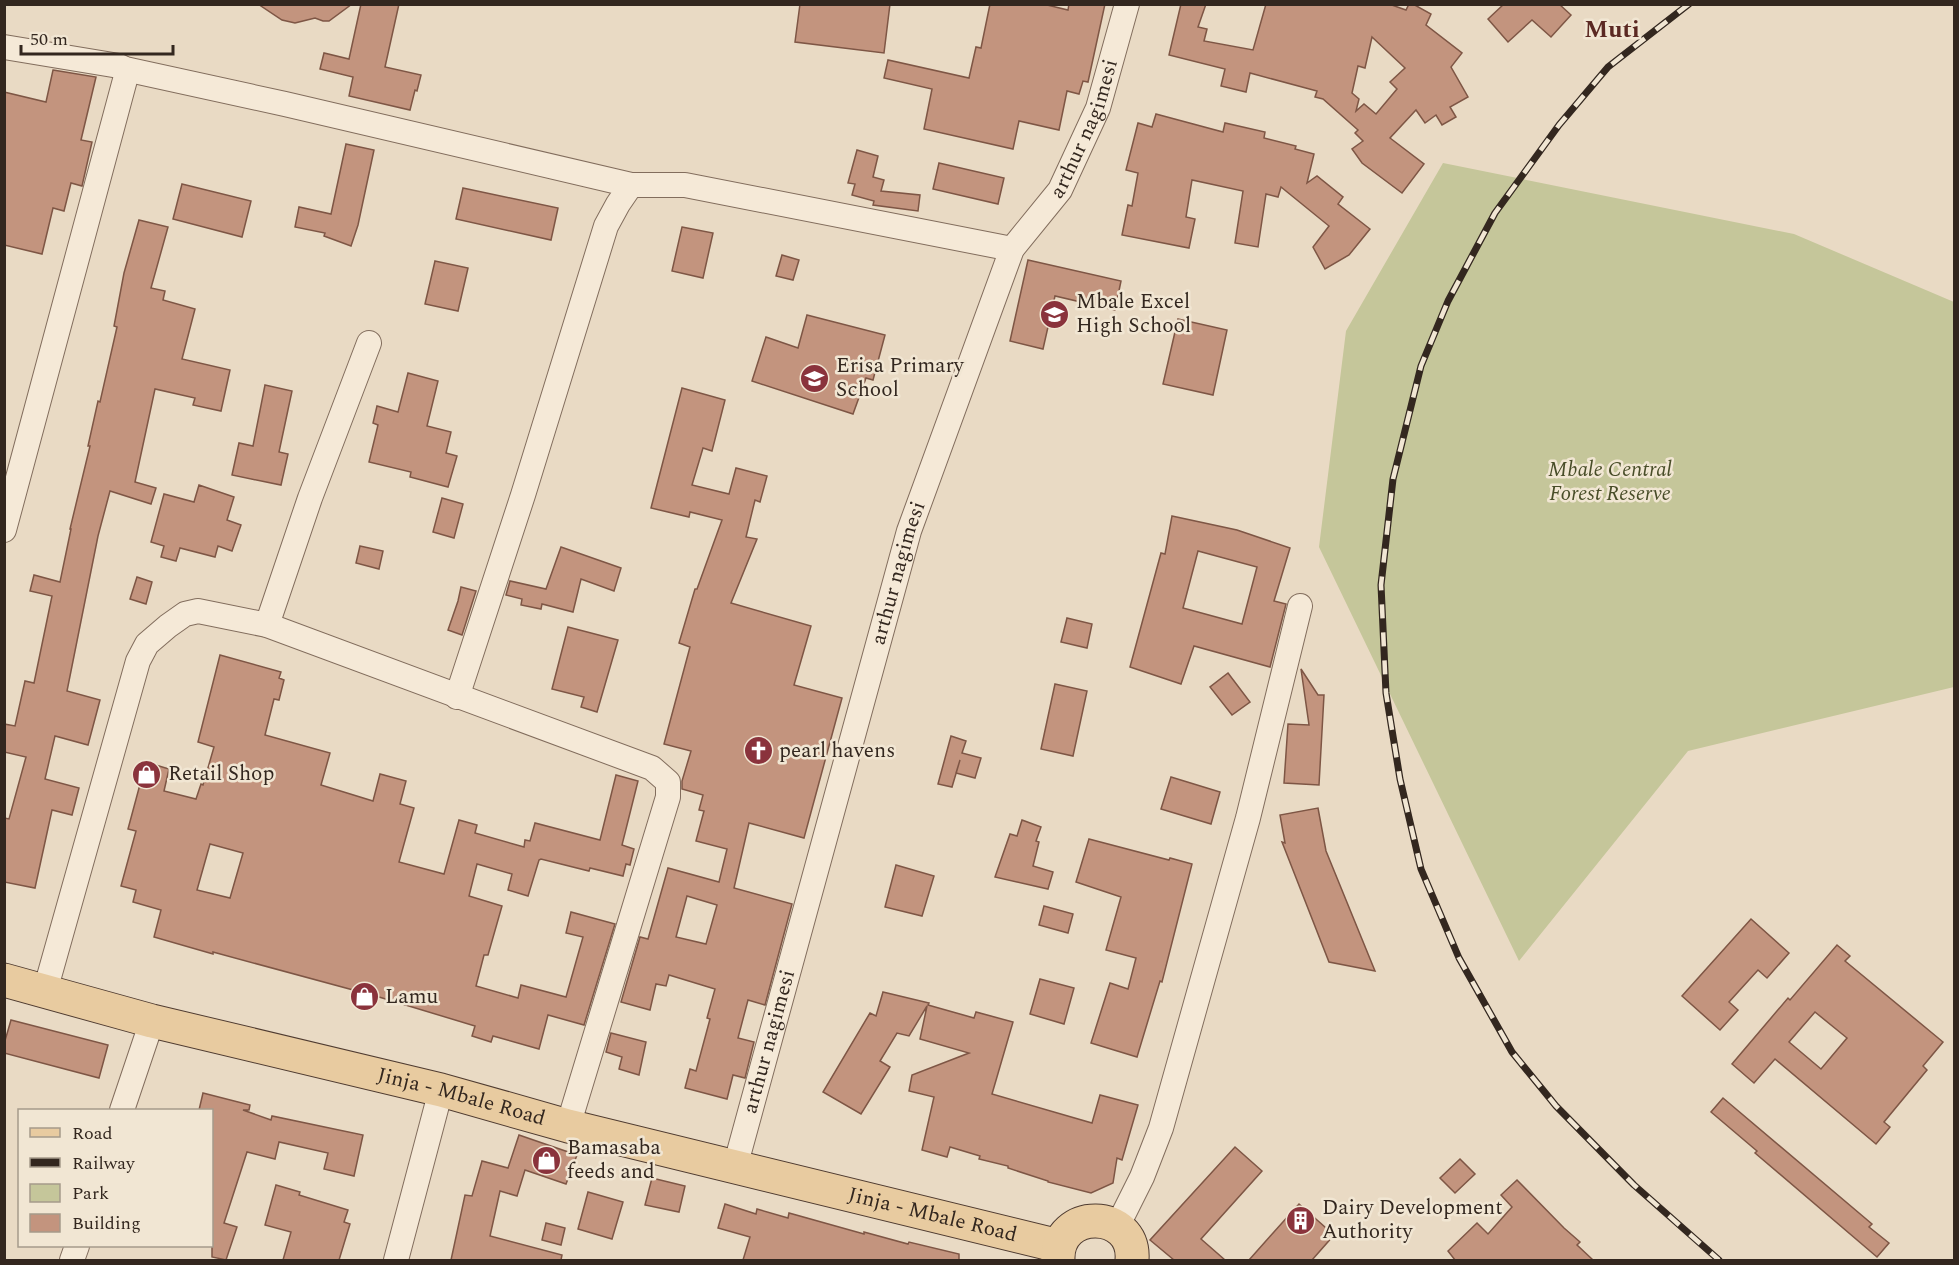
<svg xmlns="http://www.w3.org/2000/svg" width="1959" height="1265" viewBox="0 0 1959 1265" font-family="Spectral,serif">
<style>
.green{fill:#c5c69a}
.building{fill:#c3947e;stroke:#7e5645;stroke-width:1.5;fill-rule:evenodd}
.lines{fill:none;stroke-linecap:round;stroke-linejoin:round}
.street-casing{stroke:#826d5d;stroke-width:26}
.primary-casing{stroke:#503c31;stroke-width:35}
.street{stroke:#f5e9d7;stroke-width:24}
.primary{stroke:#e8cba0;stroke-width:33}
.rail-casing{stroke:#33271f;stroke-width:7}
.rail{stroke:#f1e6d3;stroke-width:4.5;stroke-dasharray:14;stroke-linecap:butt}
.labels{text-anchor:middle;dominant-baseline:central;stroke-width:5;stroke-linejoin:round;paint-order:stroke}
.street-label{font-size:21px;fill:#33271f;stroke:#f1e6d3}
.poi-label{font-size:21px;fill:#33271f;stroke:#f1e6d3;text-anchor:start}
.park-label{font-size:21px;font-style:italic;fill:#484d28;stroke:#f1e6d3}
.quarter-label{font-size:24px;font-weight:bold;fill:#5b2923;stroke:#f1e6d3}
</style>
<rect width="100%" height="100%" fill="#e9dac4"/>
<path class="green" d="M1443,163L1794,234L1954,302V687L1688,751L1519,961L1319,547L1346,331Z"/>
<g class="building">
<path d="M258,4H352L329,21H323L315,18L295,23L282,20Z"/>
<path d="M361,4H399L385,67L421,75L417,91L415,90L410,110L349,96L353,77L320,69L324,53L349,59Z"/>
<path d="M800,4H890L884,53L795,42Z"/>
<path d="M990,4H1043L1068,10L1069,4H1105L1088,82L1083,81L1079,94L1067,91L1059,130L1019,121L1013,149L924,129L932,89L884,78L888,60L969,78L976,47L981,48Z"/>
<path d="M1181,4H1206L1198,27L1207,29L1204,41L1253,50L1266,4H1389L1406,10L1409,4H1413L1431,14L1426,25L1462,53L1451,67L1468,97L1450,107L1456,117L1442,125L1436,115L1425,123L1416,110L1390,138L1424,164L1402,193L1362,163L1352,149L1363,141L1355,133L1358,130L1323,99L1315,97L1317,91L1250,73L1246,92L1221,86L1225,69L1169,55ZM1372,37L1405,68L1390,82L1397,89L1376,114L1364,104L1356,111L1359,99L1352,93L1358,66L1365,68Z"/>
<path d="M1504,4H1559L1571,15L1551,37L1532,20L1508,42L1488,19Z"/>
<path d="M53,70L96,77L81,140L92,142L82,186L71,183L64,211L53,208L42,254L4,245V92L46,102Z"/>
<path d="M1156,114L1223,132L1225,123L1265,132L1264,138L1296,146L1295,149L1314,154L1307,183L1317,176L1343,197L1338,204L1370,229L1349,255L1325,269L1313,247L1329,226L1281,187L1278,197L1266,194L1258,247L1235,243L1243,191L1192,180L1186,217L1195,219L1189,248L1122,235L1128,205L1132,206L1138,173L1126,170L1138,123L1152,127Z"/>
<path d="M346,144L374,150L358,225L351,246L324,236L325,233L295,227L299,207L331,214Z"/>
<path d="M857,150L878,156L873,177L884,180L881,191L920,195L918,211L873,205L874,201L852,195L855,184L848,183Z"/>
<path d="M939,163L1004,178L998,204L933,189Z"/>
<path d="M182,184L251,201L242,237L173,219Z"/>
<path d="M463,188L558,208L551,240L456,219Z"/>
<path d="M139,220L168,227L151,288L165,291L163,300L195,309L182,359L230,370L221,411L193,405L195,398L155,389L135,482L156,488L151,504L110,491L98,536L67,691L100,700L88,745L55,736L45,779L79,788L72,815L52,810L35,888L4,882V818L9,819L26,757L4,752V724L15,726L25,681L34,683L52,596L30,591L34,575L60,582L71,529H70L90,446H88L98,401L100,402L117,327L114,326L124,273Z"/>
<path d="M682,227L713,233L703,278L672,271Z"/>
<path d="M782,255L799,260L793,280L776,276Z"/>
<path d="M1028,260L1121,281L1115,310L1055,296L1043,349L1010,341Z"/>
<path d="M435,261L468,268L458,311L425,304Z"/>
<path d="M807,315L885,335L873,380L866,378L853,414L752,381L766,337L798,348Z"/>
<path d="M1178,319L1227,330L1213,395L1163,384Z"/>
<path d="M408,373L438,381L427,426L451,432L446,453L457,456L448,487L410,477L411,472L369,462L378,425L373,423L377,406L398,412Z"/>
<path d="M265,385L292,391L279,452L288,454L281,485L232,475L239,443L253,446Z"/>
<path d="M682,388L725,400L712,451L703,448L692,485L729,494L736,468L767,476L760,502L755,500L746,537L757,539L731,603L811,626L794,685L842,698L804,838L749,823L734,888L792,904L765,1005L748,1000L738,1038L754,1042L745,1078L733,1075L727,1099L685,1088L690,1069L696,1071L710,1019L707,1018L715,989L669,975L666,986L656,984L650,1010L621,1002L640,937L648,939L668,868L719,882L727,849L696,841L704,811L699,810L703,795L682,789V781L691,751L664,744L690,647L679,643L695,589H697L722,520L690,512L689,517L651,508ZM687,896L717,905L706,944L676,937Z"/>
<path d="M199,485L234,497L227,520L241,525L232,551L218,546L215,557L180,548L176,561L161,557L164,546L151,542L164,494L194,502Z"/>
<path d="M442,498L463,504L454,538L433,532Z"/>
<path d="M1172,516L1237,530L1290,548L1274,601L1286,604L1270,667L1194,646L1181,684L1130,667L1161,553L1165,554ZM1198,551L1257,567L1242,624L1183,608Z"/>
<path d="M360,546L383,551L379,569L356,563Z"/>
<path d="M561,547L621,568L614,591L581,579L573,612L542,604L541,609L521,605L522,599L506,595L510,581L546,589Z"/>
<path d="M137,577L152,582L146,604L130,599Z"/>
<path d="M461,587L476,591L462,635L448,630L458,601Z"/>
<path d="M1067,618L1092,624L1087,648L1061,642Z"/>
<path d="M568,627L618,640L597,712L581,707L584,697L552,689Z"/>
<path d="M220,655L281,672L279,678L284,680L279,700L274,699L265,735L330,753L321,785L373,801L380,774L406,781L400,804L414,808L399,862L444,874L459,820L477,825L475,833L524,847L525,840L530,841L535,823L600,840L616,775L638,781L622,845L634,849L630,865L626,864L623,876L590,868L589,871L541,859L539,860L528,896L508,890L512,874L477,864L469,896L502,906L488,955H484L476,986L518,998L521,985L566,997L583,937L566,933L571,912L615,924L584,1025L548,1015L539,1049L493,1036L491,1042L472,1036L475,1026L379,997L213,952V954L154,937L161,910L133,902L136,890L121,886L136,831L128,829L146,762L169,769L164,791L196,799L201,784L203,785L214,747L198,742ZM210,844L243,853L230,898L197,890Z"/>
<path d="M1301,669L1318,695H1324L1319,785L1284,783L1288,724L1309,725Z"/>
<path d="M1228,673L1250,702L1232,715L1210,687Z"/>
<path d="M1055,684L1087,691L1073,756L1041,749Z"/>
<path d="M951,736L966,741L962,753L981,758L975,778L956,773L960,760L952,787L938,784Z"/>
<path d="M1171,777L1220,792L1211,824L1161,809Z"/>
<path d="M1318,808L1326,851L1375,971L1329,962L1282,842L1285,843L1280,815Z"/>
<path d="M1022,820L1041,827L1036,841L1039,842L1033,866L1053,872L1048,889L995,877L1010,834L1017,836Z"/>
<path d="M1089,839L1169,860L1170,858L1192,864L1162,982L1160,981L1137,1057L1091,1043L1110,983L1128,989L1136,958L1106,950L1121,897L1076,882Z"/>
<path d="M896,865L934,876L922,916L885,907Z"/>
<path d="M1044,906L1073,914L1068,933L1039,925Z"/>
<path d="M1751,919L1789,953L1767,978L1758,970L1729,1002L1738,1010L1720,1030L1682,996Z"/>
<path d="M1837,945L1850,956L1845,961L1943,1042L1923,1066L1927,1070L1884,1122L1890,1127L1876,1144L1775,1059L1754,1083L1732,1064L1788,998L1790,1000ZM1815,1012L1847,1038L1821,1069L1789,1042Z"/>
<path d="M1040,979L1074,988L1064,1024L1030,1014Z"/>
<path d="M883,992L929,1003L928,1005L974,1018L976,1012L1013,1022L992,1094L1092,1123L1100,1095L1138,1105L1122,1160L1117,1158L1113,1183L1091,1193L1048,1182V1181L1008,1168V1166L979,1159L980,1156L950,1147L947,1157L922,1150L934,1097L909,1091L912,1075L969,1053L920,1039L927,1006L909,1036L897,1033L880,1061L890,1067L861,1114L823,1092L870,1013L876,1016Z"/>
<path d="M11,1020L108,1045L99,1078L4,1053V1044Z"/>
<path d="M611,1033L646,1042L639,1075L619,1069L622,1057L606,1052Z"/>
<path d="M203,1093L250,1105L249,1110H243L271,1120L272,1116L363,1135L354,1176L324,1169L328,1153L279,1142L275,1159L247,1152L224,1223L237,1227L226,1260L212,1257V1110H199Z"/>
<path d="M1723,1098L1872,1224L1869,1227L1889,1243L1877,1257L1755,1153L1757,1151L1711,1112Z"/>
<path d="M519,1135L577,1155L566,1184L525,1170L517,1196L500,1191L490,1236L562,1255L561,1260H451L465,1195L472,1196L482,1161L508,1168Z"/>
<path d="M1235,1147L1262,1171L1201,1239L1225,1260H1174L1150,1240Z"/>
<path d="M1460,1159L1475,1174L1455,1193L1440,1178Z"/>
<path d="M652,1178L685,1186L679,1212L645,1205Z"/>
<path d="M1517,1180L1564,1228L1580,1242L1577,1245L1593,1260H1455L1448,1251L1477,1223L1488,1234L1512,1207L1501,1195Z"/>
<path d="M276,1185L300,1192L299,1195L348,1210L344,1222L350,1224L339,1260H283L291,1232L265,1225Z"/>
<path d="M588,1192L623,1202L612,1239L578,1229Z"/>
<path d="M725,1204L756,1214L757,1209L788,1218L789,1213L864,1234V1232L908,1244L909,1242L959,1254V1260H743L750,1237L718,1228Z"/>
<path d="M1299,1204L1334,1235L1312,1260H1249Z"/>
<path d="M546,1223L565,1228L561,1245L542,1240Z"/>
</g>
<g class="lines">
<defs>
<g id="street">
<path d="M4,47L119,66L125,69L285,104L631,185"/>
<path d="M4,530L126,76L125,69"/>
<path d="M267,625L310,498L369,343"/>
<path d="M457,697L523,495L606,226L618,204L631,185H685L1012,249"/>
<path d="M45,991L138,661L147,644L168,626L185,614L198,611L267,625L652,768L668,782V797L568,1126"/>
<path d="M122,1110L152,1021"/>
<path id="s1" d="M735,1167L909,531L1012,249L1060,190L1098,108L1127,4"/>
<path d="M1117,1227L1142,1177L1161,1128L1248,818L1300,606"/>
<path d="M72,1260L77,1246"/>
<path d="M396,1260L441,1090"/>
</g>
<g id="primary">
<path id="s2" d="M4,980L152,1021L441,1090L568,1126L1059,1246"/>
<path d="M1058,1260C1056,1207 1136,1209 1132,1260"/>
</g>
</defs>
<use href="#street" class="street-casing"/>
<use href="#primary" class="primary-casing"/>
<use href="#street" class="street"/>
<use href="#primary" class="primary"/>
<defs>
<path id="rail" d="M1689,4L1608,67L1559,125L1495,213L1448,301L1421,366L1393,479L1381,585L1386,693L1400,779L1421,869L1459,958L1512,1052L1556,1106L1634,1185L1719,1260"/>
</defs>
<use href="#rail" class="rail-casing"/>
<use href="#rail" class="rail"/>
</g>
<defs>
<symbol id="school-disc" viewBox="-11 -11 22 22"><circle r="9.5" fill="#8a333c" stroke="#f1e6d3"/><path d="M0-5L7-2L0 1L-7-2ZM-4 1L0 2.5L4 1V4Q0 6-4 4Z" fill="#fff"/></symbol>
<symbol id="church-disc" viewBox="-11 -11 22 22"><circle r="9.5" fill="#8a333c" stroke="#f1e6d3"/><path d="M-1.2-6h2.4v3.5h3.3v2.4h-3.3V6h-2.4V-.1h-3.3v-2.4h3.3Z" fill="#fff"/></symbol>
<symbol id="shop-disc" viewBox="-11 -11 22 22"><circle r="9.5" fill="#8a333c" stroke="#f1e6d3"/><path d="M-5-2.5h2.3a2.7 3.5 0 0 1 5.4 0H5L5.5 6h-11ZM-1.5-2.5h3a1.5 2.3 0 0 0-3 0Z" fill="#fff"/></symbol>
<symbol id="building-disc" viewBox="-11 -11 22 22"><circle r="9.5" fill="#8a333c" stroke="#f1e6d3"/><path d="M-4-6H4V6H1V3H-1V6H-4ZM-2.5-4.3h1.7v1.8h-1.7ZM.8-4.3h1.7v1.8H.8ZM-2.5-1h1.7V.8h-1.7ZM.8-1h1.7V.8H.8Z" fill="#fff"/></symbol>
</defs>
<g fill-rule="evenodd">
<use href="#school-disc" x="1038" y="298" width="33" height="33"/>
<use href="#school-disc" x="798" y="362" width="33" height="33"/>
<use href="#church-disc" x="742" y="734" width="33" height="33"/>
<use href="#shop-disc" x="130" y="758" width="33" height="33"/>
<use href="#shop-disc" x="348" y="980" width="33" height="33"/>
<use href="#shop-disc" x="530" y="1144" width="33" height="33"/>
<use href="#building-disc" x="1284" y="1204" width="33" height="33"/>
</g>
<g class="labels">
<g class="street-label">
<text stroke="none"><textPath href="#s1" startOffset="1102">arthur nagimesi</textPath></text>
<text stroke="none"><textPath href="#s1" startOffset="616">arthur nagimesi</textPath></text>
<text stroke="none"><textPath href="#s1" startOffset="130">arthur nagimesi</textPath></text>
<text stroke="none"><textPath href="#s2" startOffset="472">Jinja - Mbale Road</textPath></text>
<text stroke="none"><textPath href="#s2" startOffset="958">Jinja - Mbale Road</textPath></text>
</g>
<g class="poi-label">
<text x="1076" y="302">Mbale Excel<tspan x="1076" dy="24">High School</tspan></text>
<text x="836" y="366">Erisa Primary<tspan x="836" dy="24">School</tspan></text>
<text x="779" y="751">pearl havens</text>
<text x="168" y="774">Retail Shop</text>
<text x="385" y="997">Lamu</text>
<text x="567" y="1148">Bamasaba<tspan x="567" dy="24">feeds and</tspan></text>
<text x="1322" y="1208">Dairy Development<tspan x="1322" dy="24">Authority</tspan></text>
</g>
<g class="park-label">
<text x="1610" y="470">Mbale Central<tspan x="1610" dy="24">Forest Reserve</tspan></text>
</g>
<g class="quarter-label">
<text x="1612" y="30">Muti</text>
</g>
</g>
<rect width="1959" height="1265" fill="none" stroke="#33271f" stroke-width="12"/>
<rect x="18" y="1109" width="195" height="138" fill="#f1e6d3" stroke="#a59a8b" stroke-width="1.5"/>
<rect x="30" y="1128" width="30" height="9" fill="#e8cba0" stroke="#a59a8b" stroke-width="1.5"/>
<text x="72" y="1139" font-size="18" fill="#33271f">Road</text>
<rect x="30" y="1158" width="30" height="9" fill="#33271f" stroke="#a59a8b" stroke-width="1.5"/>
<text x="72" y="1169" font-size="18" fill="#33271f">Railway</text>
<rect x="30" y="1184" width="30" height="18" fill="#c5c69a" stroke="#a59a8b" stroke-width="1.5"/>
<text x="72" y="1199" font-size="18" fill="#33271f">Park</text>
<rect x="30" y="1214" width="30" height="18" fill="#c3947e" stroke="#a59a8b" stroke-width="1.5"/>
<text x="72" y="1229" font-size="18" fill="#33271f">Building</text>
<path d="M21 45v9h152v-9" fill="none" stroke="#33271f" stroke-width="3"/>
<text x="30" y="45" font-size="18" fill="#33271f" stroke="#f1e6d3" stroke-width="4.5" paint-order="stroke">50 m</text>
</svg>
